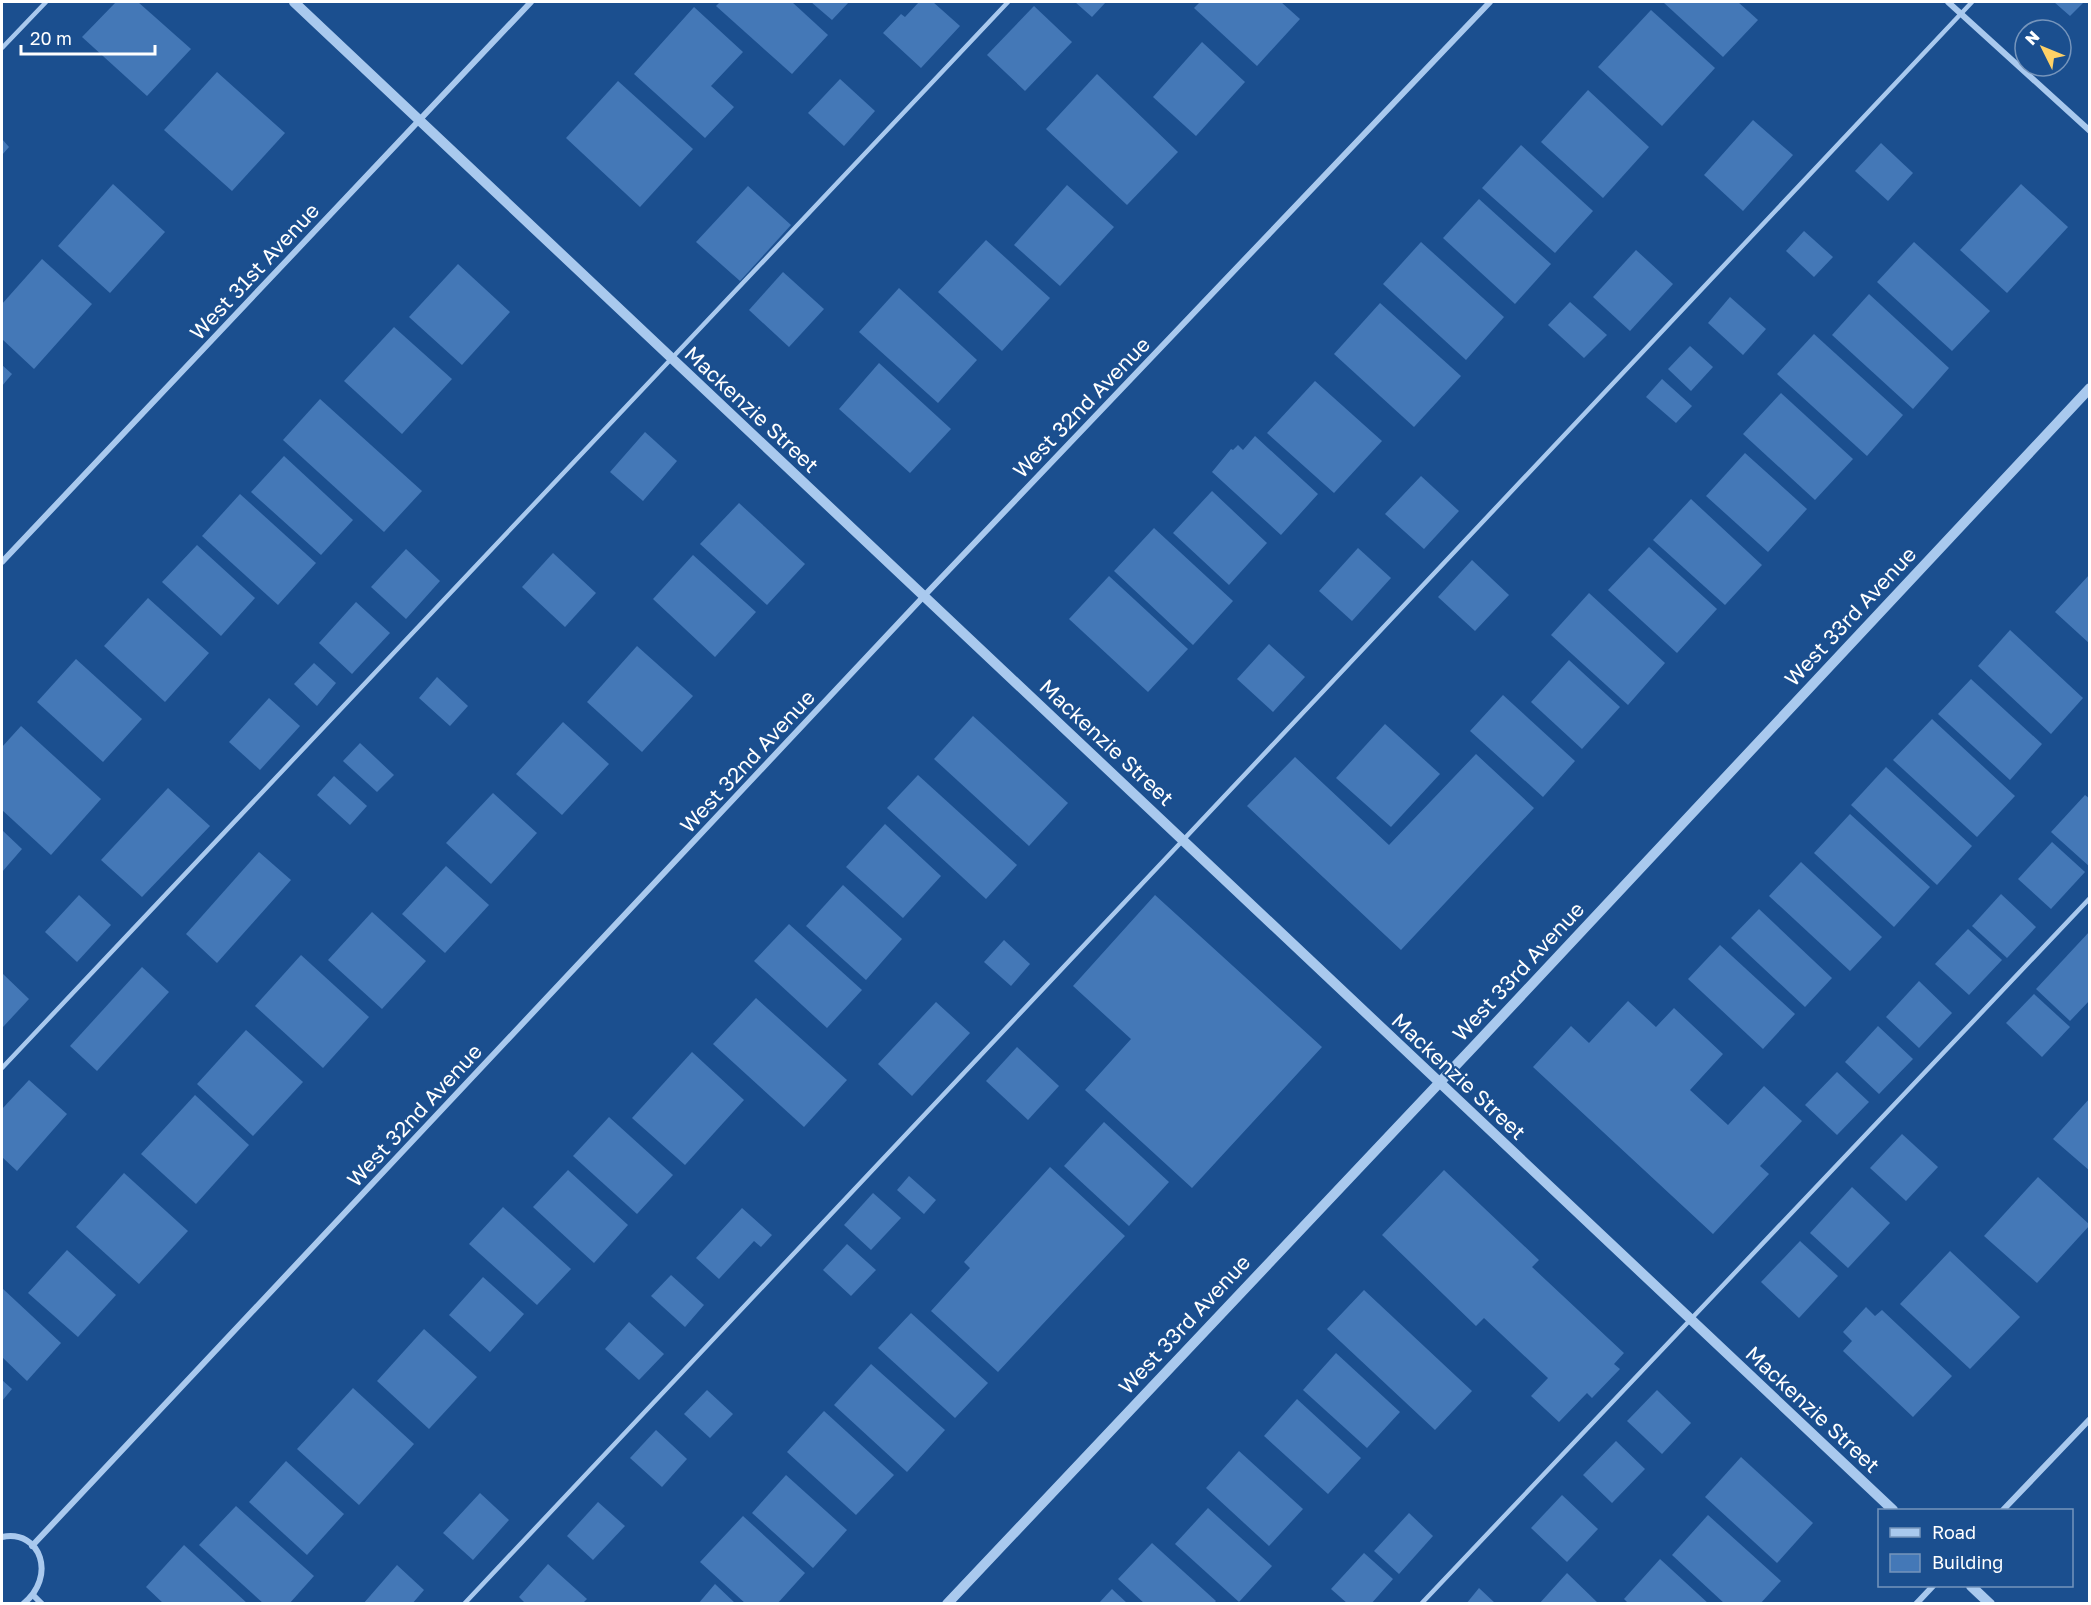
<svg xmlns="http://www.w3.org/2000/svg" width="2091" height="1605" viewBox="0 0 2091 1605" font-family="'Golos Text',sans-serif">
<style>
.building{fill:#4478b7}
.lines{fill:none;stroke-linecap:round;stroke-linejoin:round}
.service{stroke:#a9c9ee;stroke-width:4.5}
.minor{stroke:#a9c9ee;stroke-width:6}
.tertiary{stroke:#a9c9ee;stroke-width:10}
.labels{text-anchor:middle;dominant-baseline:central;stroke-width:4.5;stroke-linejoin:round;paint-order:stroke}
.street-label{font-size:21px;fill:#fff;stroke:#1b4f8f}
</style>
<rect width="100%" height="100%" fill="#1b4f8f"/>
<g class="building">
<path d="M116,2H138L191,49L147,96L82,37Z"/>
<path d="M720,2H792L828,35L792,74L716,6Z"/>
<path d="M811,2H849L832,20Z"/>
<path d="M919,2H933L960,26L921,68L883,33L901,14L905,17Z"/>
<path d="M1075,2H1106L1092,17Z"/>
<path d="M1200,2H1281L1300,19L1257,66L1194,8Z"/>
<path d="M1663,2H1738L1758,20L1723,57Z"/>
<path d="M2054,2H2084L2070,16Z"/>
<path d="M1034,6L1072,42L1025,91L987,55Z"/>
<path d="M694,7L743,52L711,86L734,107L705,138L634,74Z"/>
<path d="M1651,10L1715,68L1662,126L1598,67Z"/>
<path d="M1202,42L1245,82L1196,136L1153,97Z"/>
<path d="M217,72L285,133L232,191L164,130Z"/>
<path d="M1097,74L1178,152L1127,205L1046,129Z"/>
<path d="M840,79L875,111L844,146L808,113Z"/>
<path d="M618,81L693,149L640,207L566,138Z"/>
<path d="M1588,90L1649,147L1603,198L1541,142Z"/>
<path d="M1753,120L1793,155L1743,211L1704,175Z"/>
<path d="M2,139L9,147L2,155Z"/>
<path d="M1881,143L1913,173L1888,201L1855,171Z"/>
<path d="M1521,145L1593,211L1555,253L1482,188Z"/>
<path d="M113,184L165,232L110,293L58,246Z"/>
<path d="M2021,184L2068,227L2007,293L1960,250Z"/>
<path d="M1067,185L1114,227L1060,286L1014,245Z"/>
<path d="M748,186L791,225L740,281L696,242Z"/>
<path d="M1479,199L1551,264L1515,304L1443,238Z"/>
<path d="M1804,231L1833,257L1814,277L1786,251Z"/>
<path d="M986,240L1050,298L1002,351L938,292Z"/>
<path d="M1421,242L1504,317L1466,360L1383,284Z"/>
<path d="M1914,242L1990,311L1952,351L1877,282Z"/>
<path d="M1636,250L1673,284L1630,331L1593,297Z"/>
<path d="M42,259L92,304L34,369L2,339V304Z"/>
<path d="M458,264L510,312L462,365L409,317Z"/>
<path d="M783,272L824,309L789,347L749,310Z"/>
<path d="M899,288L977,360L938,403L859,332Z"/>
<path d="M1869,294L1949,368L1913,409L1832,335Z"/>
<path d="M1730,297L1766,329L1743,355L1708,323Z"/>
<path d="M1570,302L1607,335L1584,358L1548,325Z"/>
<path d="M1380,303L1461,376L1414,427L1334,354Z"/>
<path d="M394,327L452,379L402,434L344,381Z"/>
<path d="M1814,334L1903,415L1867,456L1777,374Z"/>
<path d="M1690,346L1713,367L1691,391L1668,369Z"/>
<path d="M879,363L951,429L910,473L839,409Z"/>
<path d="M2,365L12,374L2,386Z"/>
<path d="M1662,379L1692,406L1676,423L1646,397Z"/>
<path d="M1315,381L1382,441L1334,493L1267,433Z"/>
<path d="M1781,393L1853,459L1815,500L1743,434Z"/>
<path d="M320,399L422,491L384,532L283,440Z"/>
<path d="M645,432L677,461L643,501L610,472Z"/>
<path d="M1255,436L1318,494L1281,535L1212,472L1231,449L1233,450L1238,445L1243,450Z"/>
<path d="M1745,453L1807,509L1768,552L1706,496Z"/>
<path d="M284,456L353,520L321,555L251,492Z"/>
<path d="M1421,476L1459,511L1424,549L1385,514Z"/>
<path d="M1212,491L1267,543L1229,585L1173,533Z"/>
<path d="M240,494L316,563L278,605L202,536Z"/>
<path d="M1691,499L1762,565L1725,605L1653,540Z"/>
<path d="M739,503L805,564L767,605L700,544Z"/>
<path d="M1154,528L1233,601L1193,645L1114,571Z"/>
<path d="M197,545L255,598L221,636L162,582Z"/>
<path d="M1649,547L1717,609L1677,653L1608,590Z"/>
<path d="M1358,548L1391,578L1352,621L1319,591Z"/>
<path d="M406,549L440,581L406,619L371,587Z"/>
<path d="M553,553L596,593L565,627L522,587Z"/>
<path d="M693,555L756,612L715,657L653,599Z"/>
<path d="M1472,560L1509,595L1475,631L1438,597Z"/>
<path d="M2090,574V644L2055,612Z"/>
<path d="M1109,576L1188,649L1148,692L1069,619Z"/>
<path d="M1589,593L1665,663L1628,705L1551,635Z"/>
<path d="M148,598L209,653L165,702L104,646Z"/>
<path d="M356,602L390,633L352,674L319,643Z"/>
<path d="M2010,630L2083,698L2051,734L1978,666Z"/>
<path d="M1269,644L1305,677L1273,712L1237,679Z"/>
<path d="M637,646L693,696L642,752L587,702Z"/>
<path d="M76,659L142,719L103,762L37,702Z"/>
<path d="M1569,660L1620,707L1582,749L1531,702Z"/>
<path d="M314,663L336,683L317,706L294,684Z"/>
<path d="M437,677L468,706L450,726L419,698Z"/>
<path d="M1971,679L2042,744L2010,780L1938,714Z"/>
<path d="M1503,695L1575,761L1543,797L1470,731Z"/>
<path d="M269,698L300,726L260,770L229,742Z"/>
<path d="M973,716L1068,803L1029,846L934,759Z"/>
<path d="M1932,719L2015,796L1977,837L1893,760Z"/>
<path d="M563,722L609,764L562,815L516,774Z"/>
<path d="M1385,724L1440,774L1391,827L1336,778Z"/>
<path d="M21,726L101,799L51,855L2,810V747Z"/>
<path d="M360,743L394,775L377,792L343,761Z"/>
<path d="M1476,754L1534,808L1401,950L1247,806L1295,757L1389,845Z"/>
<path d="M1886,767L1972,846L1937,885L1851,805Z"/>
<path d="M918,775L1017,865L986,899L887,808Z"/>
<path d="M334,776L367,806L350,825L317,795Z"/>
<path d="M168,788L210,826L142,897L101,860Z"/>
<path d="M493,793L537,833L491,884L446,843Z"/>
<path d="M2085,795L2090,799V867L2051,832Z"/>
<path d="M1850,814L1930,887L1894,927L1814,853Z"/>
<path d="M885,824L941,876L903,918L846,867Z"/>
<path d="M2,830L22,849L2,872Z"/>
<path d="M2052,842L2085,872L2051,909L2018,879Z"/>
<path d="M259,852L291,880L217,963L186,934Z"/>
<path d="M1801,862L1882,937L1850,971L1769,896Z"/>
<path d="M446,866L489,905L445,953L402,914Z"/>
<path d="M843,885L902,939L866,980L806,926Z"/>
<path d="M2001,894L2036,927L2007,958L1972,926Z"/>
<path d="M79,895L111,925L77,962L45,932Z"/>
<path d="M1155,895L1322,1047L1192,1188L1085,1090L1131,1039L1073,986Z"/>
<path d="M1759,909L1832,978L1805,1007L1731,938Z"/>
<path d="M372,912L426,961L382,1009L328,960Z"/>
<path d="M789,924L862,990L827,1028L754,961Z"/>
<path d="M1968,929L2002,960L1969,995L1935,964Z"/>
<path d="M2090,931V1000L2070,1021L2036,989Z"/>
<path d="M1004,940L1030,964L1011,986L984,962Z"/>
<path d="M1720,945L1795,1014L1763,1049L1688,979Z"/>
<path d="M301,955L369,1017L323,1068L255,1006Z"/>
<path d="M142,967L169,992L97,1071L70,1046Z"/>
<path d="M2,973L29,999L3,1027L2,1025Z"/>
<path d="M1919,981L1952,1013L1919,1048L1886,1017Z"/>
<path d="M2034,994L2070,1027L2042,1057L2006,1023Z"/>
<path d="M756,998L847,1080L804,1127L713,1044Z"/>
<path d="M1628,1001L1656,1027L1674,1008L1723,1054L1690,1090L1728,1125L1764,1086L1802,1121L1760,1166L1769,1174L1713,1234L1533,1067L1571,1026L1589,1043Z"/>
<path d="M936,1002L970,1033L912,1096L878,1064Z"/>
<path d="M1878,1026L1913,1059L1879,1094L1845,1062Z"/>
<path d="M246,1030L303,1082L253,1136L197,1084Z"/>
<path d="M1017,1047L1059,1086L1028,1120L986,1081Z"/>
<path d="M692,1052L744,1100L685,1165L632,1118Z"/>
<path d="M1837,1072L1869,1102L1837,1135L1805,1105Z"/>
<path d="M29,1080L67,1114L17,1171L2,1157V1109Z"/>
<path d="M195,1095L249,1145L196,1204L141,1154Z"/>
<path d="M2090,1098V1171L2053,1139Z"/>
<path d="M609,1117L673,1175L637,1214L573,1156Z"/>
<path d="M1104,1122L1169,1182L1129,1226L1064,1166Z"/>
<path d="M1902,1134L1938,1167L1906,1201L1870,1168Z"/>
<path d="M1050,1167L1125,1236L998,1372L931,1311L970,1268L964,1262Z"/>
<path d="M568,1170L628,1225L594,1263L533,1207Z"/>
<path d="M1444,1170L1539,1260L1532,1267L1624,1353L1614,1364L1620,1369L1592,1398L1587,1393L1559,1422L1531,1396L1548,1378L1484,1318L1476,1326L1382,1235Z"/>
<path d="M124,1173L188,1231L139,1284L76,1227Z"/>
<path d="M909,1176L936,1200L924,1214L897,1190Z"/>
<path d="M2038,1177L2090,1225L2037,1283L1984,1236Z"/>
<path d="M1852,1187L1890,1223L1848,1268L1810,1233Z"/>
<path d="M873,1193L901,1218L871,1250L844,1225Z"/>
<path d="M503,1207L571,1269L537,1305L469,1244Z"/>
<path d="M742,1208L772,1235L761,1247L754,1241L719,1279L696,1258Z"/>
<path d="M1800,1241L1838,1276L1799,1318L1761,1282Z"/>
<path d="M847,1244L876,1270L851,1296L823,1270Z"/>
<path d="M67,1250L116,1295L78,1337L28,1293Z"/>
<path d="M1950,1251L2020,1317L1970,1369L1900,1304Z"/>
<path d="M671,1275L704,1305L685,1327L651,1296Z"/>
<path d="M483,1277L524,1314L490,1352L449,1315Z"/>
<path d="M2,1288L61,1343L27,1381L2,1357Z"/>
<path d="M1364,1290L1472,1391L1435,1430L1327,1329Z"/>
<path d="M1866,1307L1875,1316L1882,1310L1952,1376L1913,1417L1843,1351L1852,1341L1843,1332Z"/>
<path d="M911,1313L988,1383L955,1418L878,1348Z"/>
<path d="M629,1322L664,1354L639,1380L605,1349Z"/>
<path d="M424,1329L477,1377L429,1429L377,1381Z"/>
<path d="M1336,1353L1400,1412L1367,1448L1303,1390Z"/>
<path d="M871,1364L945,1430L907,1472L834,1405Z"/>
<path d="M2,1380L12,1389L2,1401Z"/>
<path d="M353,1388L414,1444L359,1505L297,1449Z"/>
<path d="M707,1390L733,1414L710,1438L684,1414Z"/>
<path d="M1657,1390L1691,1423L1662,1454L1627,1421Z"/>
<path d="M1297,1399L1361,1458L1328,1494L1264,1436Z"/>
<path d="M824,1411L894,1475L856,1515L787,1452Z"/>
<path d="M656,1430L687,1459L662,1487L630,1458Z"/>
<path d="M1616,1441L1645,1469L1612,1503L1583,1475Z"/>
<path d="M1239,1451L1303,1509L1269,1546L1206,1488Z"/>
<path d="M1741,1457L1813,1523L1777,1563L1705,1497Z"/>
<path d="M286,1461L344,1514L307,1555L249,1502Z"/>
<path d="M786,1475L847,1530L813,1568L752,1513Z"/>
<path d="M480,1493L509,1520L473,1560L443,1533Z"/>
<path d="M1562,1495L1598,1529L1567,1562L1531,1528Z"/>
<path d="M598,1502L625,1526L593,1560L567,1536Z"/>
<path d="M236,1506L314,1576L289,1604H264L199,1545Z"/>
<path d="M1208,1508L1272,1566L1239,1602L1175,1544Z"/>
<path d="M1409,1513L1433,1536L1399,1574L1374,1551Z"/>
<path d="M1708,1515L1781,1581L1760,1604H1725L1672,1555Z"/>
<path d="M743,1516L805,1573L777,1604H746L700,1562Z"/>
<path d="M1152,1543L1216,1601L1213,1604H1145L1118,1579Z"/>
<path d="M184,1545L248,1604H164L146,1587Z"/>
<path d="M1364,1553L1393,1579L1371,1604H1348L1331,1589Z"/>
<path d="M1660,1559L1709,1604H1629L1624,1599Z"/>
<path d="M548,1564L587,1599L582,1604H526L519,1597Z"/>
<path d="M397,1565L424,1590L412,1604H363Z"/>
<path d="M1567,1573L1599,1604H1539Z"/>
<path d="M715,1584L736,1604H698Z"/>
<path d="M1479,1588L1496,1604H1466Z"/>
<path d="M1112,1589L1128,1604H1098Z"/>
</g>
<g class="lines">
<g class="service">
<path d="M2,48L46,2"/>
<path d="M2,1068L1008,2"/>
<path d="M464,1604L1972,2"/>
<path d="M1421,1604L2090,898"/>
</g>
<g class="minor">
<path d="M1948,2L2090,131"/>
<path d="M2,562L531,2"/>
<path d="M2003,1510L2090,1419"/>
<path d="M2,1537C41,1529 57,1577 23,1604"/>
<path d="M32,1546L924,596L1490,2"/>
<path d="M33,1595L42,1604"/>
<path d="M1916,1604L1933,1586"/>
</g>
<g class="tertiary">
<path d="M294,2L1893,1510"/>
<path d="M1971,1586L1990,1604"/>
<path d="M947,1604L1476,1044L2090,388"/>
</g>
</g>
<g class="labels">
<g class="street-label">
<text transform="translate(254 271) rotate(-47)">West 31st Avenue</text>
<text transform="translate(1081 407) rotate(-46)">West 32nd Avenue</text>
<text transform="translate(752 409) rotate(43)">Mackenzie Street</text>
<text transform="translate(1850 616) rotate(-47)">West 33rd Avenue</text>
<text transform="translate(1107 742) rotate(43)">Mackenzie Street</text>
<text transform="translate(747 761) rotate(-47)">West 32nd Avenue</text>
<text transform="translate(1518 971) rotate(-47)">West 33rd Avenue</text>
<text transform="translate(1459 1076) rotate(43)">Mackenzie Street</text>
<text transform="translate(414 1115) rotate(-47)">West 32nd Avenue</text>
<text transform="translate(1184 1324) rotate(-47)">West 33rd Avenue</text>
<text transform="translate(1813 1409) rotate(43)">Mackenzie Street</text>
</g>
</g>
<rect width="2091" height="1605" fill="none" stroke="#ffffff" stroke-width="6"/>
<rect x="1878" y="1509" width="195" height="78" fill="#1b4f8f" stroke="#7695bc" stroke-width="1.5"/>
<rect x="1890" y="1528" width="30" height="9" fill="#a9c9ee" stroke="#7695bc" stroke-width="1.5"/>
<text x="1932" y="1539" font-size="18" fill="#ffffff">Road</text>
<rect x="1890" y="1554" width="30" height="18" fill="#4478b7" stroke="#7695bc" stroke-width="1.5"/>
<text x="1932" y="1569" font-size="18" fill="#ffffff">Building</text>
<g transform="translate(2043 48) rotate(313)"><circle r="28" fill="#1b4f8f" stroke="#7695bc" stroke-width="1.5"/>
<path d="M0-4.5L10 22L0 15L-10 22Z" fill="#ffd166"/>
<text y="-9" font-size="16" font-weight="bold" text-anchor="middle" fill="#ffffff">N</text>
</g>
<path d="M21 45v9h134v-9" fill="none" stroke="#ffffff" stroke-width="3"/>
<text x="30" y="45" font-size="18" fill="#ffffff" stroke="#1b4f8f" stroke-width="4.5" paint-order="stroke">20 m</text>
</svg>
